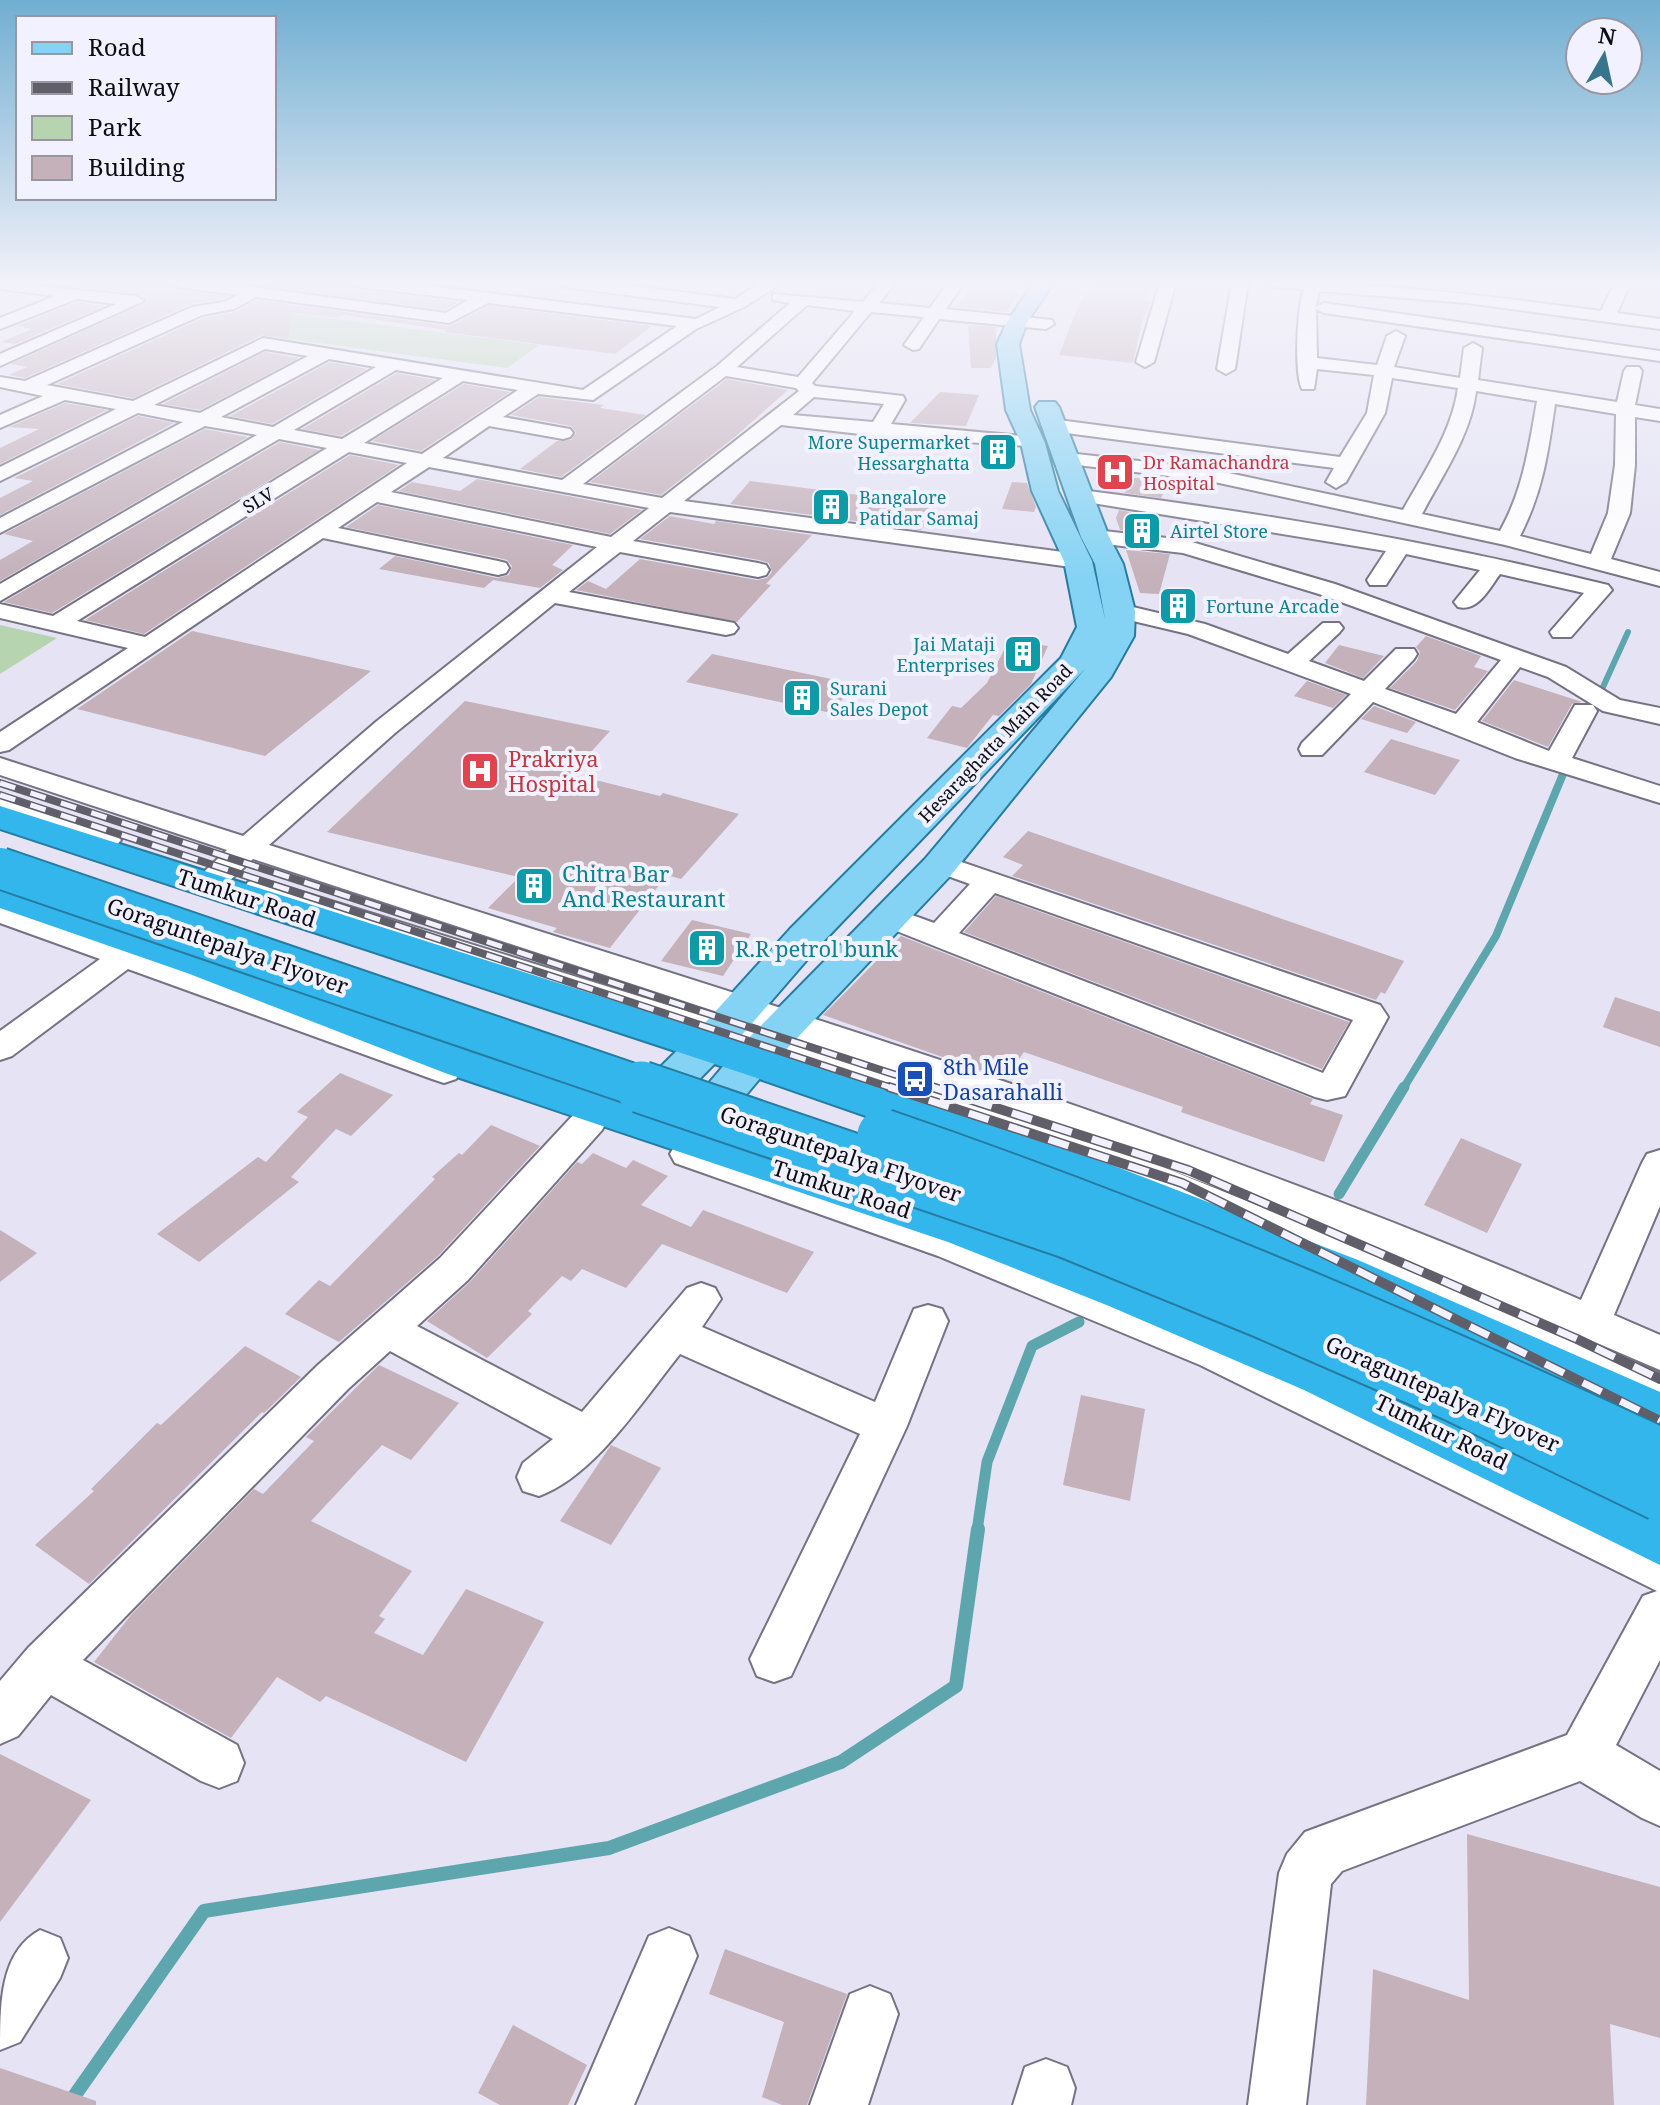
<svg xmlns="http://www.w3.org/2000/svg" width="1660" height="2105" viewBox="0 0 1660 2105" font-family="'Noto Serif',serif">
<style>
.green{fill:#b6d4af}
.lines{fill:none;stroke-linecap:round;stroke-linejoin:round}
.stream-far3{stroke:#5ea6ae;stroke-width:6}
.stream-far2{stroke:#5ea6ae;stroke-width:8}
.stream-far1{stroke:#5ea6ae;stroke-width:11}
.stream{stroke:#5ea6ae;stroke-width:14}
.building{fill:#c4b1ba}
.minor-casing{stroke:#757383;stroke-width:4}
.major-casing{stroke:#267ba0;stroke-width:4}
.highway-casing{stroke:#267ba0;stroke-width:4}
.minor{fill:#fff;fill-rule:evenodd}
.major{fill:#85d3f4;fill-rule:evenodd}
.highway{fill:#33b6ec;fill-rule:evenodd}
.rail-far1-casing{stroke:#605e69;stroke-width:8}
.rail-casing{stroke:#605e69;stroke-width:10}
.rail-far1{stroke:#f2f1ff;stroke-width:5;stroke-dasharray:16;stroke-linecap:butt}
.rail{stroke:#f2f1ff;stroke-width:7;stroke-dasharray:21;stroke-linecap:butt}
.highway-bridge-far1-casing{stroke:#267ba0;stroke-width:44;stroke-linecap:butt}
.highway-bridge-casing{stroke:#267ba0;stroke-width:55;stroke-linecap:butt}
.highway-bridge-far1{stroke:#33b6ec;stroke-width:40}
.highway-bridge{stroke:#33b6ec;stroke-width:51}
.labels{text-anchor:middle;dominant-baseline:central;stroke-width:8;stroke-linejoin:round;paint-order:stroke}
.far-culture-label{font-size:18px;fill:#0d838f;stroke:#f2f1ff;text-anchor:start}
.far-health-label{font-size:18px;fill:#be3a42;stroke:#f2f1ff;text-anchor:start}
.far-street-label{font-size:18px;fill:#0e0d13;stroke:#f2f1ff}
.health-label{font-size:22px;fill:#be3a42;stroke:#f2f1ff;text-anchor:start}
.culture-label{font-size:22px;fill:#0d838f;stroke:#f2f1ff;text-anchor:start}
.street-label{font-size:22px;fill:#0e0d13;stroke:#f2f1ff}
.transit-label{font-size:22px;fill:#164399;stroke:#f2f1ff;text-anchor:start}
</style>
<rect width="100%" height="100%" fill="#e5e3f4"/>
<g class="green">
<path d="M289,313L539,345L507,368L251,334Z"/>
<path d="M0,625L57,638L0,674Z"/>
</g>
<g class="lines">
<path class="stream-far3" d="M1598,698L1628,632"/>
<path class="stream-far2" d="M1403,1089L1496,936L1568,762"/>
<g class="stream-far1">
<path d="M1339,1194L1404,1087"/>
<path d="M977,1531L987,1462L1032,1346L1079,1322"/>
</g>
<path class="stream" d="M68,2105L204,1911L609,1848L841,1762L956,1686L978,1529"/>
</g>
<g class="building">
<path d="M84,282H167L178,290L228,297L191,304L25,378L9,375L27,367L11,364L147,302L136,293L74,287Z"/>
<path d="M238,282H349L360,290L459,302L445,310Z"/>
<path d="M1094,282H1156L1146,300L1151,301L1142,322L1133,363L1059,355L1079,304Z"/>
<path d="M971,288L1021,293L1006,312L956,307Z"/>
<path d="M257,300L449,326L489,306L652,326L615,354L444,332L447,330L343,315L337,318L292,313L288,339L262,335L133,398L57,384L203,318L235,312Z"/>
<path d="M77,302L105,306L15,344L1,342L32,329L16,326Z"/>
<path d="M968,325L996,327V358L991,368H971Z"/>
<path d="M265,352L299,358L200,410L163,404Z"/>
<path d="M330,362L367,369L272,424L230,416Z"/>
<path d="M397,373L435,380L341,436L302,429Z"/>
<path d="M727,379L788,390L736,436L661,495L590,482Z"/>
<path d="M464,384L510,392L421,451L372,441Z"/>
<path d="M940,392L979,395L966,426L910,423Z"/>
<path d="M539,397L604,405L600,408L646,415L561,477L520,469L557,441L571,440L576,433L571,426L511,415Z"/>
<path d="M65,403L107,410L0,464V448L39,429L9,427Z"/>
<path d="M138,416L174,423L0,515V498L33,481L14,478Z"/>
<path d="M205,429L248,437L0,581V560L33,541L4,534Z"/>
<path d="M280,442L319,450L52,613L4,602Z"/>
<path d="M350,455L399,465L144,634L85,620Z"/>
<path d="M1130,478H1162L1171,479L1161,498L1125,493Z"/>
<path d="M477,479L642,510L610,534L399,491L412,482L460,491Z"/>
<path d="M750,481L937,505L921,530L730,504Z"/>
<path d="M1012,482L1027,483L1036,507L1034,512L1002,509Z"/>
<path d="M378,505L573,545L552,565L563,570L540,588L493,580L484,588L379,569L395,556L497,578L509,575L512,566L507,560L499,558L346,527Z"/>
<path d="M1119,510L1151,516L1146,524L1161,528L1156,534L1120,530L1116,518Z"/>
<path d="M670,516L714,524L716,521L812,535L766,584L771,585L737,622L576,590L588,581L606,589L640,559L757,580L767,578L772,572L769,563L759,560L640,539Z"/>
<path d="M1126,550L1170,554L1159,594L1140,593Z"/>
<path d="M192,631L371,671L265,756L77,709Z"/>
<path d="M1426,636L1481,656L1474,667L1488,671L1455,710L1390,688L1417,661L1420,652L1416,647Z"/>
<path d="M1009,640L1048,646L1031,684L999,716L993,715L967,748L927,738L952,706L961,708L987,683Z"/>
<path d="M1339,645L1384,656L1363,678L1325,663Z"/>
<path d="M712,654L855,684L831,713L686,682Z"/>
<path d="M1514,680L1582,702L1572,704L1548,747L1482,721Z"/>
<path d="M1307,681L1346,695L1333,708L1294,696Z"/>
<path d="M465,701L610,731L571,774L660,796L663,793L739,814L681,879L667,875L610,948L553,932L557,928L488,908L519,877L327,832Z"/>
<path d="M1374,706L1416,722L1407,733L1361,719Z"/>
<path d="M1391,739L1460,760L1435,795L1364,772Z"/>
<path d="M1028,831L1404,961L1385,994L1381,992L1376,1000L1012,876L1023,865L1003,857Z"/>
<path d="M996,896L1349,1022L1322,1069L964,932Z"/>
<path d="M692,920L751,934L723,976L661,961Z"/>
<path d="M901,936L1313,1099L1310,1104L1343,1115L1324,1162L1181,1112L1183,1107L1024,1052L1005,1079L823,1015Z"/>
<path d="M1615,997L1660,1012V1047L1603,1027Z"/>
<path d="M340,1073L393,1095L351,1136L336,1129L291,1177L299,1182L199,1262L157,1234L258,1157L266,1162L308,1117L297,1112Z"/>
<path d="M491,1125L540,1146L438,1256L339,1342L285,1314L319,1280L330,1286L435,1179L432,1177L459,1153L462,1155Z"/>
<path d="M1461,1138L1522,1164L1487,1233L1424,1205Z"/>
<path d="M593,1153L626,1168L633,1160L668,1176L641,1205L691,1227L703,1210L814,1252L787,1293L662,1244L626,1288L582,1269L571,1281L562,1276L528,1311L532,1314L487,1358L427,1321L470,1282L577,1162L582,1164Z"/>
<path d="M0,1230L37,1253L0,1282Z"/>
<path d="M245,1346L301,1377L264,1413L262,1412L89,1584L35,1545L94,1491L91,1489L157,1423L161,1425Z"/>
<path d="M379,1365L459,1403L411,1460L382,1445L311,1521L412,1571L379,1616L385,1619L374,1633L423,1655L466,1589L544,1622L466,1762L326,1696L320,1702L277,1677L231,1738L94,1662L131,1615L254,1489L263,1494L314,1441L306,1437Z"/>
<path d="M1081,1395L1145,1409L1130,1501L1063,1485Z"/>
<path d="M611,1445L661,1468L611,1545L560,1521Z"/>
<path d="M0,1754L91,1800L0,1922Z"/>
<path d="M1467,1834L1660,1887V2038L1610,2024L1614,2105H1366L1373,1969L1469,2000Z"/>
<path d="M725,1949L847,1994L807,2105H782L762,2097L784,2022L709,1994Z"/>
<path d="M513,2025L587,2065L568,2105H500L478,2093Z"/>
<path d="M0,2068L96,2101V2105H0Z"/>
</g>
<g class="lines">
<defs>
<g id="minor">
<path d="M0,282L136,296L144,301L0,366V354L116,304L77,299L0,329V318L55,296L0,289Z"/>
<path d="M170,282H215L446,313L468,300L360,287L352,282H399L696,319L720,307L565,287L557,282H603L735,299L762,282H777L776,287L744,307L696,329L593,400L538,394L503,417L570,429L573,433L570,437L563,439L489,426L443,458L562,480L717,366L790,303L773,300V294L863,302L879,282H896L879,303L930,308L947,284L953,282L961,287L946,309L1052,320L1054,324L1046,329L939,319L919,349L913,350L904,345L924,317L871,312L812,383L815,386L903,396L905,400L891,424L1033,437L1043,443L1040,447L878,436L781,425L684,501L1078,554L1086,556L1089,561L1086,566L1078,568L670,512L633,541L758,563L766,565L769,570L766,575L758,577L620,552L569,592L734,623L738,628L734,633L726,635L555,603L395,733L269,845C708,987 1156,1116 1581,1300L1642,1163L1647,1154L1660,1150V1206L1614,1315L1660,1335V1370L1396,1257L1148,1161L1592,1341L1660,1374V1412L1562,1365L1106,1174L753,1055L248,894L244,888L248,882L259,879L270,882L777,1039L1118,1150L757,1025L253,859C236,874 220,896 195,890L191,884L227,850L0,775V758L243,836L377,721L597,547L377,502L338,528L498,561L506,563L509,568L506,573L498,575L323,538L9,750L0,752V732L128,648L0,618V604L53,616L327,448L279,439L0,601V584L257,435L205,426L0,533V518L183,422L138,413L0,481V467L116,409L65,400L0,428V415L43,396L0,387V377L25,381L192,307L224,302L238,295L178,287ZM256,297L449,323L488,303L677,326L583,390L263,338L133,401L47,385L202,315L234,309ZM807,305L855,311L798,377L737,367ZM265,349L308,356L200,413L154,405ZM329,359L376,367L273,427L221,417ZM396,370L443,378L342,439L294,430ZM726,376L796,388L799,391L662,498L583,484ZM463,381L518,390L422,454L364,443ZM814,397L884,404L873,422L793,415ZM349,452L407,463L145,637L77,621ZM429,467L649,508L611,537L391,492Z"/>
<path d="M1160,282H1176L1154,362L1145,367L1136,362Z"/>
<path d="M1232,282H1248L1235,369L1226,374L1217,369Z"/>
<path d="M1265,282C1378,282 1489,296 1601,311L1615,282H1631L1617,313L1660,319V329L1467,303L1319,291L1316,307L1324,303L1660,351V361L1324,313L1316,309L1317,358L1377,365L1387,336L1396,331L1405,336L1394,367L1460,378L1464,348L1473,343L1482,348L1478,380L1617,402L1624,371L1627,367H1639L1642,371L1635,405L1660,409V421L1635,417V465L1630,513L1611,559L1660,572V586L1505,545L1210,481L1061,463L1058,459L1061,455L1068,453L1210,469L1403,510C1424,472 1452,432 1458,388L1392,378L1385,413L1346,482L1336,488L1326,482L1334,468L1051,431L1041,425L1051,419L1340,457L1367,413L1374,375L1317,369L1314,389H1302C1294,373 1297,308 1304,289L1273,287ZM1476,391L1537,401C1529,447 1523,490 1500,531L1422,514C1442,476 1471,435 1476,391ZM1555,404L1616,414L1615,465L1608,513L1591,554L1520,536C1543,491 1548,453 1555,404Z"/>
<path d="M1081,490C1258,512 1435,542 1608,585L1612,590L1571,637H1553L1550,632L1584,593L1500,574C1489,589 1478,612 1458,607L1454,602L1480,570L1406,554L1386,585H1370L1367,580L1386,551L1074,500L1071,496Z"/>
<path d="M1095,530L1185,540L1335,584L1566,667L1620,700L1660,708V724L1603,711L1548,677L1520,667L1477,722L1549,751L1575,705H1593L1597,711L1572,758L1660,786V803L1515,758L1373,702L1322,755H1302L1299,749L1302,743L1351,694L1188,634L1112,616L1108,611L1112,606L1120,604L1205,624L1288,654L1323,623H1339L1343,628L1339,633L1309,661L1364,681L1396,649H1414L1417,654L1414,659L1385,689L1456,714L1501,660L1319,594L1183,553L1087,542L1084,537L1087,532Z"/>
<path d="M0,796L116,834L121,840L116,846L106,849L0,813Z"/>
<path d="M941,855L1380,1005L1388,1017L1345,1096L1327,1100L1315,1097L879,924L875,917L879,910L890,907L934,923L970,884L931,870L926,864L931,858ZM995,893L1353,1020L1323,1073L959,933Z"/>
<path d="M0,903L456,1063L461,1071L456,1079L444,1083L432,1079L128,969L12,1056L0,1060V1031L100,959L0,923Z"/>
<path d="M589,1108L602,1112L607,1121L602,1130L468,1280L417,1326L582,1412L687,1288L701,1283L715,1288L721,1299L702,1327L875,1402L914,1309L928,1305L942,1309L948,1321L907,1426L791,1676L774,1682L757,1676L750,1659L860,1434L680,1354C643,1400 595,1476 539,1496L523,1491L517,1477L523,1463L553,1439L390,1351L348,1389L83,1660L237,1745L244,1763L237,1781L219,1788L201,1781L51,1695L18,1736L0,1744V1681L28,1648L318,1365L440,1258L576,1112Z"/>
<path d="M688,1141L966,1234L1230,1341L1660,1548V1660L1616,1745L1660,1771V1826L1642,1818L1580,1781L1342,1871L1331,1884L1306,2105H1248L1279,1873L1287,1854L1305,1832L1567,1735L1643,1596L1657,1591L1200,1365L938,1256L675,1163L670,1154L675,1145Z"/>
<path d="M669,1928L689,1936L697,1956L634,2105H576L649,1936Z"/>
<path d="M40,1930L60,1938L68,1958L60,1978L20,2042L0,2050C0,2003 0,1952 40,1930Z"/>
<path d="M870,1986L890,1994L898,2014L868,2105H810L850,1994Z"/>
<path d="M1046,2059L1067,2067L1075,2088L1071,2105H1013L1025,2067Z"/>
</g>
<path id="major" d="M1034,282H1054L1027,322L1019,344L1030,410L1045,443L1058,491L1092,561L1105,619L1095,564L1081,537L1035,407L1039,402H1055L1059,407L1109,537L1123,564L1135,611L1134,636L1111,677L951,875L766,1071L704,1145L688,1150L672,1145L666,1134L736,1051L925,859L1085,669L818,947L735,1043L655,1124L640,1129L625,1124L618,1113L625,1102L705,1023L790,929L1061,658L1077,627L1064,561L1032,491L1021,443L1006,410L997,344L1007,322Z"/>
<g id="highway">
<path d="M0,806L776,1052L1112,1165L1358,1260L1660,1392V1441L1322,1288L1079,1190L745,1074L0,829Z"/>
<path d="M0,883L217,955L477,1051L982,1216L1342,1358L1660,1509V1565L1304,1390L1109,1306L948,1242L445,1073L187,973L0,908Z"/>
</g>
</defs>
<use href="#minor" class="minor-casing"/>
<use href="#major" class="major-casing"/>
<use href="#highway" class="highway-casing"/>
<use href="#minor" class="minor"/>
<use href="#major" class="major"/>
<use href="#highway" class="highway"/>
<defs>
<g id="rail-far1">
<path d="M0,783L939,1089"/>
<path d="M0,795L895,1089"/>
</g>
<g id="rail">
<path d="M889,1087L1182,1183L1660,1421"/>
<path d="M932,1087L1188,1170L1577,1339L1660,1379"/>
</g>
</defs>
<use href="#rail-far1" class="rail-far1-casing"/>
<use href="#rail" class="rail-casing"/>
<use href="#rail-far1" class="rail-far1"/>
<use href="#rail" class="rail"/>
<defs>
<path id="highway-bridge-far1" d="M0,868L647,1089"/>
<g id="highway-bridge">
<path d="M641,1087L1067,1232L1265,1313L1455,1396L1660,1495"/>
<path d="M883,1135C1149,1226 1406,1335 1660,1454"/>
</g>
</defs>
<use href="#highway-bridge-far1" class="highway-bridge-far1-casing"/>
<use href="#highway-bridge" class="highway-bridge-casing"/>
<use href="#highway-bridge-far1" class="highway-bridge-far1"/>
<use href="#highway-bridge" class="highway-bridge"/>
</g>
<linearGradient id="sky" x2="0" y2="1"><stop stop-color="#71aed1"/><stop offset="0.49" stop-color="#f3f2fa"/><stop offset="1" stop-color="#f3f2fa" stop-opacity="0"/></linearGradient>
<rect width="1660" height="577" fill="url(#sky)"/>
<defs>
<symbol id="building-square" viewBox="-11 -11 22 22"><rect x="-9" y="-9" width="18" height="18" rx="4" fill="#0f9aa8" stroke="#f2f1ff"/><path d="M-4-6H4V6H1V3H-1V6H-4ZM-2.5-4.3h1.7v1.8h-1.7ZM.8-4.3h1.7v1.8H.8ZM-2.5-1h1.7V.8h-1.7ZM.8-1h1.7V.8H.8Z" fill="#fff"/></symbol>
<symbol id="hospital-square" viewBox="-11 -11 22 22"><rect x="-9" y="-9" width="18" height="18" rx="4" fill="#e0444e" stroke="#f2f1ff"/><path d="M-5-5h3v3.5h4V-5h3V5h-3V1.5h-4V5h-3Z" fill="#fff"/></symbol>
<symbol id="bus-square" viewBox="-11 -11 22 22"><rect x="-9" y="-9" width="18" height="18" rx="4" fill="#1a4fb4" stroke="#f2f1ff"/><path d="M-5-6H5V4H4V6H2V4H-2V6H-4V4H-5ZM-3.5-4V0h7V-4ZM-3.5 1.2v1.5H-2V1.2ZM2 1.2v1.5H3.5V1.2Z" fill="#fff"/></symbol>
</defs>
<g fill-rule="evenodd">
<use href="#building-square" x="976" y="430" width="44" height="44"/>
<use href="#hospital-square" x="1093" y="450" width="44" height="44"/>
<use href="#building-square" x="809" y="485" width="44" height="44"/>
<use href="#building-square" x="1120" y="509" width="44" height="44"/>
<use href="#building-square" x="1156" y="584" width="44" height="44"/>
<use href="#building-square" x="1001" y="632" width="44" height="44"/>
<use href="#building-square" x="780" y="676" width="44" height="44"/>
<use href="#hospital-square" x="458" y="749" width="44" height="44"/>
<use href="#building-square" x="512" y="864" width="44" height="44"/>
<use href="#building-square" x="685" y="926" width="44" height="44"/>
<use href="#bus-square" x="893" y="1057" width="44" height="44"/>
</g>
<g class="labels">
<g class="far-culture-label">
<text x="970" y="442" text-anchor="end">More Supermarket<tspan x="970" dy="21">Hessarghatta</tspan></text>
<text x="859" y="497">Bangalore<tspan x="859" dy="21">Patidar Samaj</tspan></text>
<text x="1170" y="531">Airtel Store</text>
<text x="1206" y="606">Fortune Arcade</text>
<text x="995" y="644" text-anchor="end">Jai Mataji<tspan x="995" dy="21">Enterprises</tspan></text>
<text x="830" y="688">Surani<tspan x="830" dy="21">Sales Depot</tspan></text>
</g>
<g class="far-health-label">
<text x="1143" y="462">Dr Ramachandra<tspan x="1143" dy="21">Hospital</tspan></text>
</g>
<g class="far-street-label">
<text transform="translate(258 500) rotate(-31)">SLV</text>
<text transform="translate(995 743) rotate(-46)">Hesaraghatta Main Road</text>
</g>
<g class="health-label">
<text x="508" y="758">Prakriya<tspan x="508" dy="25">Hospital</tspan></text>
</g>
<g class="culture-label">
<text x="562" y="873">Chitra Bar<tspan x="562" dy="25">And Restaurant</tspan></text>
<text x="735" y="948">R.R petrol bunk</text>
</g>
<g class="street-label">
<text transform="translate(247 897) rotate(18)">Tumkur Road</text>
<text transform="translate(228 945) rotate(19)">Goraguntepalya Flyover</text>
<text transform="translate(841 1153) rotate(19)">Goraguntepalya Flyover</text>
<text transform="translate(842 1188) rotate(18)">Tumkur Road</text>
<text transform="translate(1443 1393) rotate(24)">Goraguntepalya Flyover</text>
<text transform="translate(1442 1431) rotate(26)">Tumkur Road</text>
</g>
<g class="transit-label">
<text x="943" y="1066">8th Mile<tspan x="943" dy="25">Dasarahalli</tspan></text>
</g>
</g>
<rect x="16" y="16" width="260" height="184" fill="#f2f1ff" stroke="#9796a1" stroke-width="2"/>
<rect x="32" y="42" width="40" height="12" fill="#85d3f4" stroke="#9796a1" stroke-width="2"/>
<text x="88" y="56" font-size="24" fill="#0e0d13">Road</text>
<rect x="32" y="82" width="40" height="12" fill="#605e69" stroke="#9796a1" stroke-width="2"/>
<text x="88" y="96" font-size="24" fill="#0e0d13">Railway</text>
<rect x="32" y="116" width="40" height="24" fill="#b6d4af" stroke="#9796a1" stroke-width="2"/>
<text x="88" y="136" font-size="24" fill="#0e0d13">Park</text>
<rect x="32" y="156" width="40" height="24" fill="#c4b1ba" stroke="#9796a1" stroke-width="2"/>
<text x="88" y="176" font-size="24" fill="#0e0d13">Building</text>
<g transform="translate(1604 56) rotate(9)"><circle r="38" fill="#f2f1ff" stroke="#9796a1" stroke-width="2"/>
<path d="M0-6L14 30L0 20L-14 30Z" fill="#38748c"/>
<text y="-12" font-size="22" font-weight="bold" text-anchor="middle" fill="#0e0d13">N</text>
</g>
</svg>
